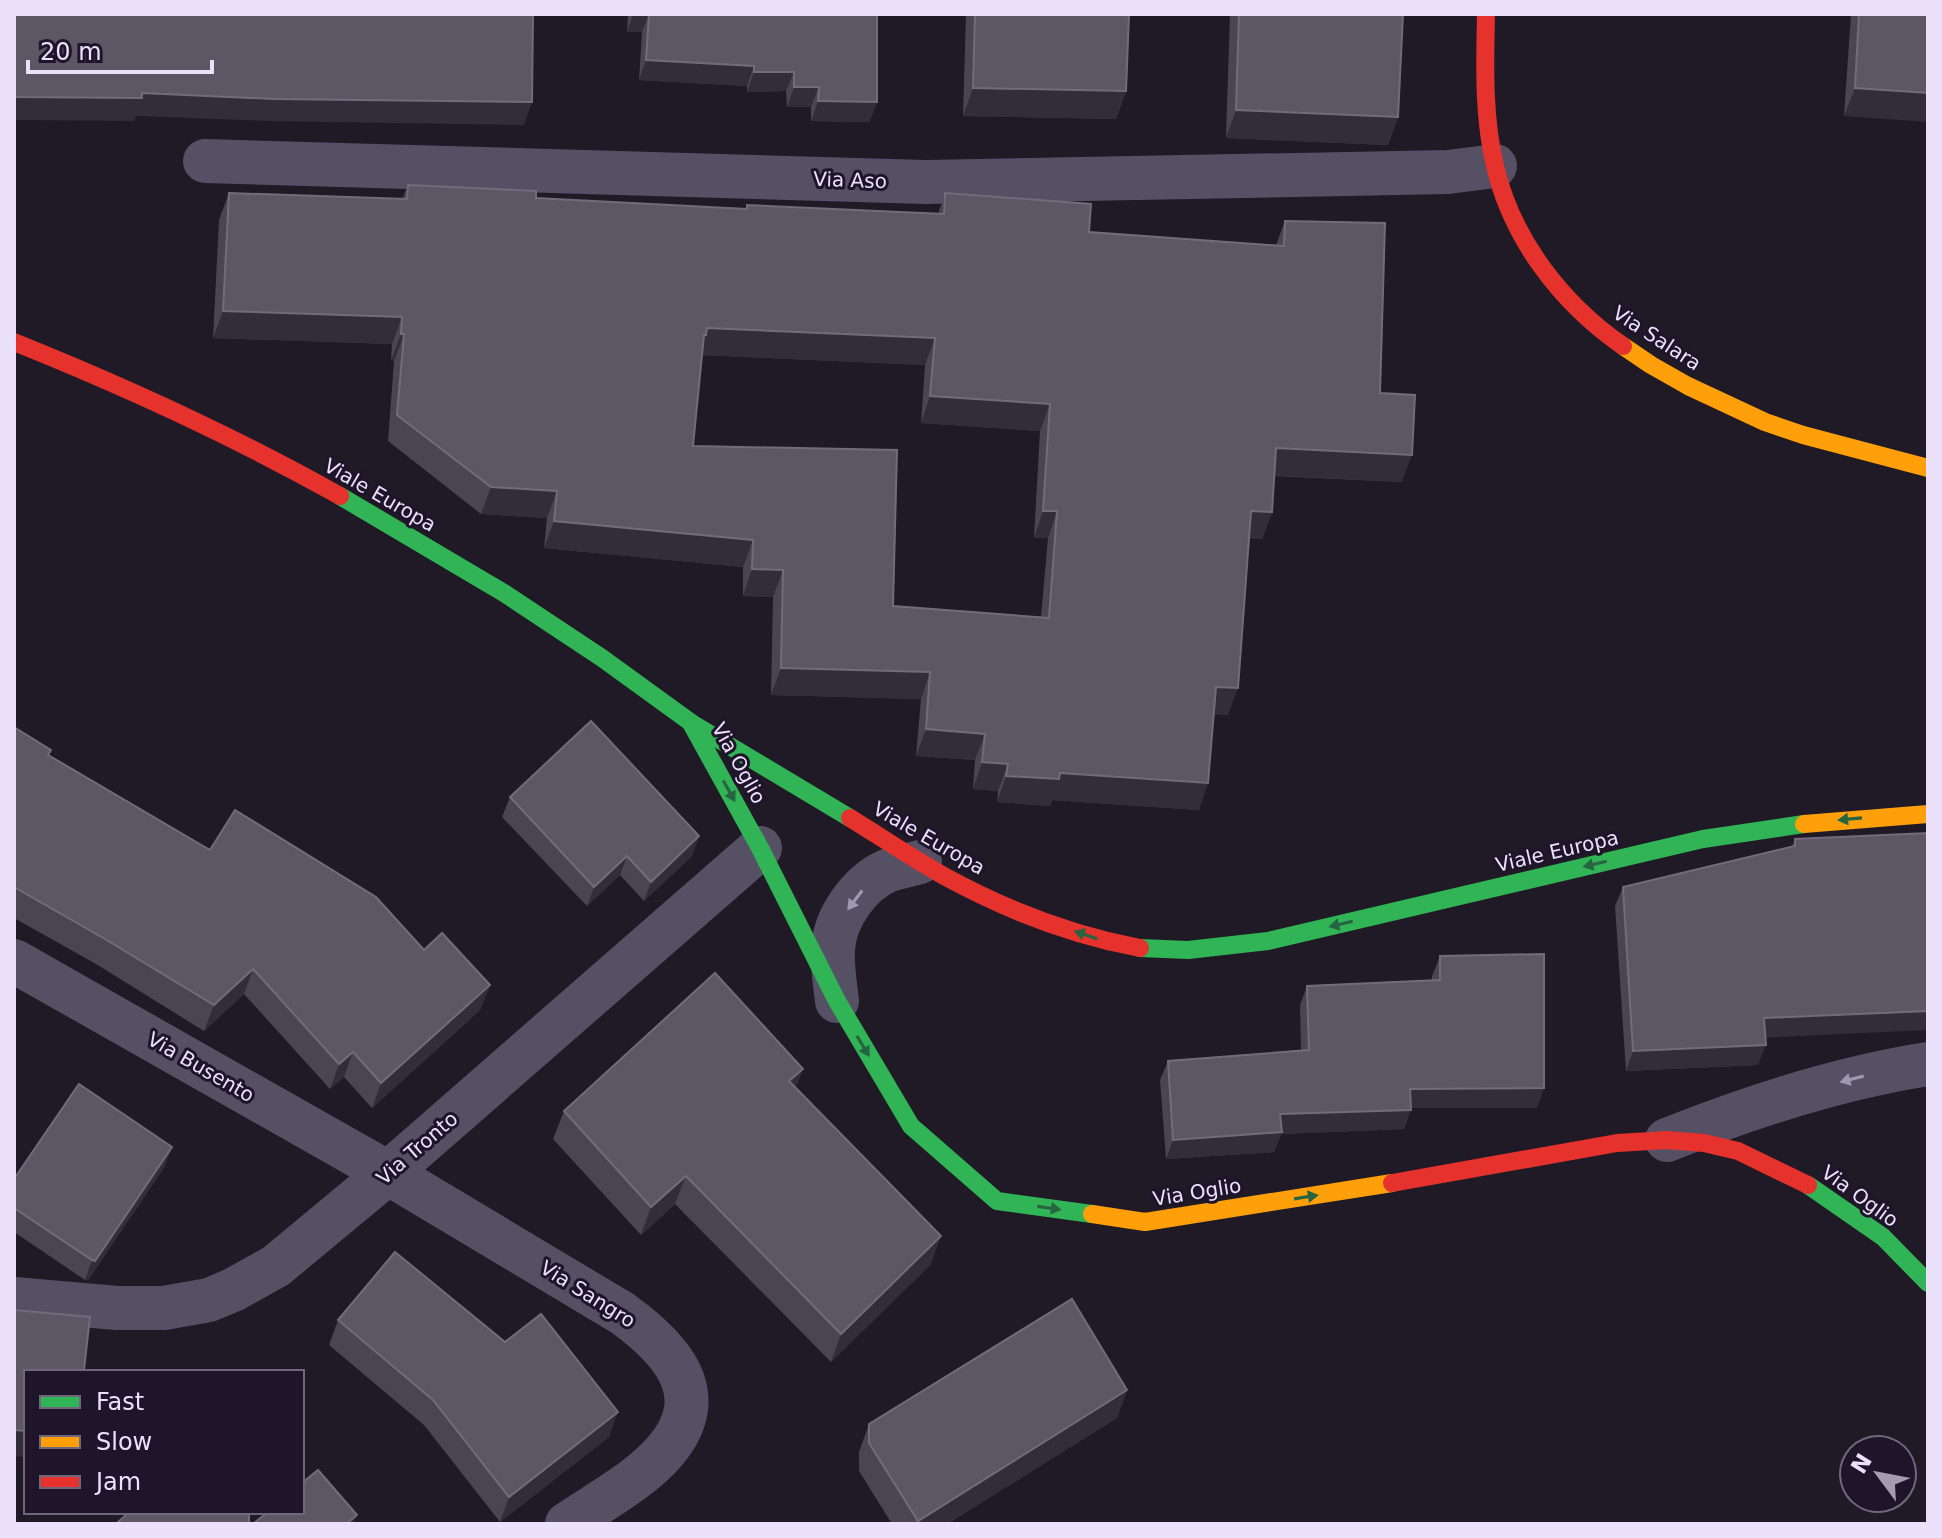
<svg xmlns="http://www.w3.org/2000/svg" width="1942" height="1538" viewBox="0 0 1942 1538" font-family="'DejaVu Sans',sans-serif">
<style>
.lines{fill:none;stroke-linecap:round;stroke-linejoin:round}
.street{stroke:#565064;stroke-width:44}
.fast{stroke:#30b455;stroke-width:18}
.slow{stroke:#ff9f0a;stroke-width:18}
.jam{stroke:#e5322d;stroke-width:18}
.wall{fill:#4b4553;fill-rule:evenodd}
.shaded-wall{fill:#322d39}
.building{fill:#5c5665;stroke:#736b7c;stroke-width:2;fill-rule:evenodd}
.oneway{fill:#276440}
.oneway2{fill:#a098b0}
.labels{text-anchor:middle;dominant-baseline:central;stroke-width:6;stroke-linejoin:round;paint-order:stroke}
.street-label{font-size:20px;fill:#ebe1fb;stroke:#1e152a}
</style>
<rect width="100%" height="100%" fill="#1f1a25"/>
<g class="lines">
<g class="street">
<path d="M205,161L926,182L1448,172L1495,166"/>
<path d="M14,961L388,1173L622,1313C669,1347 714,1393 666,1450C641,1480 599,1502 567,1524"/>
<path d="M837,1001C835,984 832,967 833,950C834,918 860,882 889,870C899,867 910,865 920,862"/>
<path d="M1667,1140C1752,1106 1838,1078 1928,1064"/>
<path d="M14,1299L117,1308H164L209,1300L233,1290L276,1266L388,1173L760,848"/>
</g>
<g class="fast">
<path d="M340,496L504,593L602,658L693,724L850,818"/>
<path d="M692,725L760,848L837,1001L911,1126L997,1201L1092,1214"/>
<path d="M1140,948L1188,950L1268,941L1703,839L1804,824"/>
<path d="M1808,1185L1883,1237L1928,1283"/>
</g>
<g class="slow">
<path d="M1623,346L1651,365L1688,386L1765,422L1803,435L1928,468"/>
<path d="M1804,824L1928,814"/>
<path d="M1092,1214L1145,1222L1392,1183"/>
</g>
<g class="jam">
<path d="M1486,14C1485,64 1483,116 1495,166C1512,239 1561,303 1623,346"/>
<path d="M14,342C126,387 235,437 340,496"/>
<path d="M850,818C881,837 912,858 944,876C1006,910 1071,935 1140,948"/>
<path d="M1392,1183L1617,1143L1667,1140L1704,1143L1738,1151L1808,1185"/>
</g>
</g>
<g class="wall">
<path d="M628,14H877V102L869,122L811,121V107H787L786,91L747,92V86L639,80L642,32H627Z"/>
<path d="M966,14H1129L1126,91L1116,119L963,116Z"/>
<path d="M1230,14H1403L1398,117L1388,145L1226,138Z"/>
<path d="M1851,14H1928L1844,116Z"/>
<path d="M408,185L536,198L745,209L747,205L938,214L945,193L1089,232L1276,245L1285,221L1380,393L1402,482L1274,476L1272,512L1262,539L1249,538L1228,715L1214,714L1199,810L1052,800L1050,806L997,802L998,791L973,789L975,760L916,756L921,699L771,695L773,597L743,596V567L544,548L547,518L481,514L388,441L394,361H391L392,344L213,338L219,220L229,193L402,199ZM702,355L925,365L921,423L1040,431L1034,538H1048L1041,617L893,606L693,446Z"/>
<path d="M14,727L49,755L210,850L424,950L490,985L480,1010L372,1108L344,1077L330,1089L244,994L204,1031L96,964L14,918Z"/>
<path d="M510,797L699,836L692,856L644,901L620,875L587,906L502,817Z"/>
<path d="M1928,833L1765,1037L1758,1065L1626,1071L1615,906L1623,887L1792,846L1795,839Z"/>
<path d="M1440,956L1537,1108H1411L1404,1129L1281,1134L1274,1152L1166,1159L1160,1080L1168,1061L1301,1050L1300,1005L1307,986L1432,980V976Z"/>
<path d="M796,1088L931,1264L831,1362L675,1204L641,1235L553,1139L564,1111Z"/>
<path d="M165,1166L88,1280H85L14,1232V1179Z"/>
<path d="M338,1320L609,1437L500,1522L424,1425L329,1345Z"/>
<path d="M1127,1390L1117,1418L947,1524H892L859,1471V1452L869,1424Z"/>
</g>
<g class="shaded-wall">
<path d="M633,14H649L642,32H627Z"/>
<path d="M646,60L754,66L747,86L639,80Z"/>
<path d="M754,72H794L786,91L747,92Z"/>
<path d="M794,87H819L811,107H787Z"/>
<path d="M973,88L1126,91L1116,119L963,116Z"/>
<path d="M1855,88L1928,93V122L1844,116Z"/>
<path d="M142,93L532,102L524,125L266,121L136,116L134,121L14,120V97Z"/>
<path d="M818,101L877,102L869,122L811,121Z"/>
<path d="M1236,110L1398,117L1388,145L1226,138Z"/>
<path d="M223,311L402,317L392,344L213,338Z"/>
<path d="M707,328L935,338L925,365L699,355L694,362Z"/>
<path d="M401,334H404L394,361H391Z"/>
<path d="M930,396L1050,404L1040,431L921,423Z"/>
<path d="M1276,448L1412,455L1402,482L1266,475Z"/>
<path d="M491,487L557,491L547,518L481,514Z"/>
<path d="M1043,511H1057L1048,538H1034Z"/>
<path d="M1251,511L1272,512L1262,539L1241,538Z"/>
<path d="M554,521L753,540L743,567L544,548Z"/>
<path d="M752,569L783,570L773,597L743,596Z"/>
<path d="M781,668L930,672L921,699L771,695Z"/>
<path d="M1216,687L1238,688L1228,715L1206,713Z"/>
<path d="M926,729L985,734L975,760L916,756Z"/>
<path d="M982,762L1008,764L998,791L973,789Z"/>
<path d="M1060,773L1208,783L1199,810L1052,800L1050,806L997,802L1006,776Z"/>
<path d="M699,836L692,856L644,901L651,882Z"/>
<path d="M627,856L620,875L587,906L594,887Z"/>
<path d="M253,969L244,994L204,1031L214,1005Z"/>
<path d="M490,985L480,1010L372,1108L381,1083Z"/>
<path d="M1928,1011V1030L1757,1038L1764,1018Z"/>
<path d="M1766,1045L1758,1065L1626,1071L1633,1051Z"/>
<path d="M353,1052L344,1077L330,1089L339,1064Z"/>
<path d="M803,1069L792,1097L789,1081Z"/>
<path d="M1544,1088L1537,1108H1403L1410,1089Z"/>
<path d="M1411,1110L1404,1129L1281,1134L1274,1152L1166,1159L1173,1140L1280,1114Z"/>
<path d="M172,1147L165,1166L88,1280H85L92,1260Z"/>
<path d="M686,1176L675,1204L641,1235L651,1207Z"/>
<path d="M941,1236L931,1264L831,1362L841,1334Z"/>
<path d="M1127,1390L1117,1418L947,1524H916L918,1521Z"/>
<path d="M618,1412L609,1437L500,1522L509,1497Z"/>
<path d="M14,1430L26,1431V1457L14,1456Z"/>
<path d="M357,1515L353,1524H346Z"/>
</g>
<g class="building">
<path d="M14,14H533L532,102L274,99L142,93V98L14,97Z"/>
<path d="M649,14H877V102L818,101L819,87H794V72H754V66L646,60Z"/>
<path d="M975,14H1129L1126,91L973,88Z"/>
<path d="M1239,14H1403L1398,117L1236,110Z"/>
<path d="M1859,14H1928V93L1855,88Z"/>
<path d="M408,185L536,191V198L747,209V205L944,214L945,193L1091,204L1089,232L1284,246L1285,221L1385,223L1380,393L1415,395L1412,455L1276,448L1272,512L1251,511L1238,688L1216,687L1208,783L1060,773L1059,779L1006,776L1008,764L982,762L985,734L926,729L930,672L781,668L783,570L752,569L753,540L554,521L557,491L491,487L397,415L404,334H401L402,317L223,311L229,193L407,199ZM707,328L935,338L930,396L1050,404L1043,511H1057L1049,618L893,606L897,450L693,446L704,335H706Z"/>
<path d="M591,721L699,836L651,882L627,856L594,887L510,797Z"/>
<path d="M14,727L51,750L48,755L210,850L235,810L376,897L424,950L442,933L490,985L381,1083L353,1052L339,1064L253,969L214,1005L105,939L14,887Z"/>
<path d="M1928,833V1011L1764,1018L1766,1045L1633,1051L1623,887L1795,846V839Z"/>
<path d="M1544,954V1088L1410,1089L1411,1110L1280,1114L1282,1132L1173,1140L1168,1061L1309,1050L1307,986L1440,980V956Z"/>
<path d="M715,973L803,1069L789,1081L941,1236L841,1334L686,1176L651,1207L564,1111Z"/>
<path d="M79,1084L172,1147L95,1261L92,1260L14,1208V1179Z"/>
<path d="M395,1252L505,1342L541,1314L618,1412L509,1497L433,1400L338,1320Z"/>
<path d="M1072,1299L1127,1390L918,1521L869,1443V1424Z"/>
<path d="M14,1310L90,1317L84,1370L219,1372H26V1431L14,1430Z"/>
<path d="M318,1470L357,1515L346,1524L254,1523L268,1512H302V1483Z"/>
<path d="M129,1512H249V1524H116Z"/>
</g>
<defs><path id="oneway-solid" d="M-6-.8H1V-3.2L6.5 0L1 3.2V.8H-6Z" transform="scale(2)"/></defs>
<g class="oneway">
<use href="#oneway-solid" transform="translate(729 791) rotate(61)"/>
<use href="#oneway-solid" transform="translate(1850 819) rotate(175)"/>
<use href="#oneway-solid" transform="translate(1595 864) rotate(167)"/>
<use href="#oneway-solid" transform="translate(1341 924) rotate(167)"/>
<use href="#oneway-solid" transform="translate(1086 935) rotate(-161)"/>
<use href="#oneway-solid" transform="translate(863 1046) rotate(59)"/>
<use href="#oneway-solid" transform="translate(1306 1197) rotate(-9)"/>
<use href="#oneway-solid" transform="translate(1049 1208) rotate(8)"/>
</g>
<g class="oneway2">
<use href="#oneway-solid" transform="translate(855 900) rotate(127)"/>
<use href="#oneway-solid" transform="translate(1852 1079) rotate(166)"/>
</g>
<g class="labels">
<g class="street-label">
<text transform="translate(850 180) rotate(2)">Via Aso</text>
<text transform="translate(1657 338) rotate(33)">Via Salara</text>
<text transform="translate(380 495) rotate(30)">Viale Europa</text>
<text transform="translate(739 763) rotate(61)">Via Oglio</text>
<text transform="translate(929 838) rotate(30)">Viale Europa</text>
<text transform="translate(1557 851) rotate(-13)">Viale Europa</text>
<text transform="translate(201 1067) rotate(30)">Via Busento</text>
<text transform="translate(417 1148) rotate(-41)">Via Tronto</text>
<text transform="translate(1197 1192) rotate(-9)">Via Oglio</text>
<text transform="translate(1860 1196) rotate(36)">Via Oglio</text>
<text transform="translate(588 1294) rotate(32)">Via Sangro</text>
</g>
</g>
<rect width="1942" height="1538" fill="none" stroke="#ebe1fb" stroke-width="32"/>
<rect x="24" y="1370" width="280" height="144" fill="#1e152a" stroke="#70677e" stroke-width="2"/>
<rect x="40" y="1396" width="40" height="12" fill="#30b455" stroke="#70677e" stroke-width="2"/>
<text x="96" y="1410" font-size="24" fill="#ebe1fb">Fast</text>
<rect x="40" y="1436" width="40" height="12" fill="#ff9f0a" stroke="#70677e" stroke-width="2"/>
<text x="96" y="1450" font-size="24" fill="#ebe1fb">Slow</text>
<rect x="40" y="1476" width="40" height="12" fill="#e5322d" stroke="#70677e" stroke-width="2"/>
<text x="96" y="1490" font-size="24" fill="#ebe1fb">Jam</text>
<g transform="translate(1878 1474) rotate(302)"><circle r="38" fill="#1e152a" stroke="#70677e" stroke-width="2"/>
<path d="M0-6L14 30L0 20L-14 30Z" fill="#a49bb0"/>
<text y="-12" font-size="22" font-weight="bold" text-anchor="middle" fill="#ebe1fb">N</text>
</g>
<path d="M28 60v12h184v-12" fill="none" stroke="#ebe1fb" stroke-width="4"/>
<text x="40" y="60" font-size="24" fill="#ebe1fb" stroke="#1e152a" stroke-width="6" paint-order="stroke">20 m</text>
</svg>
